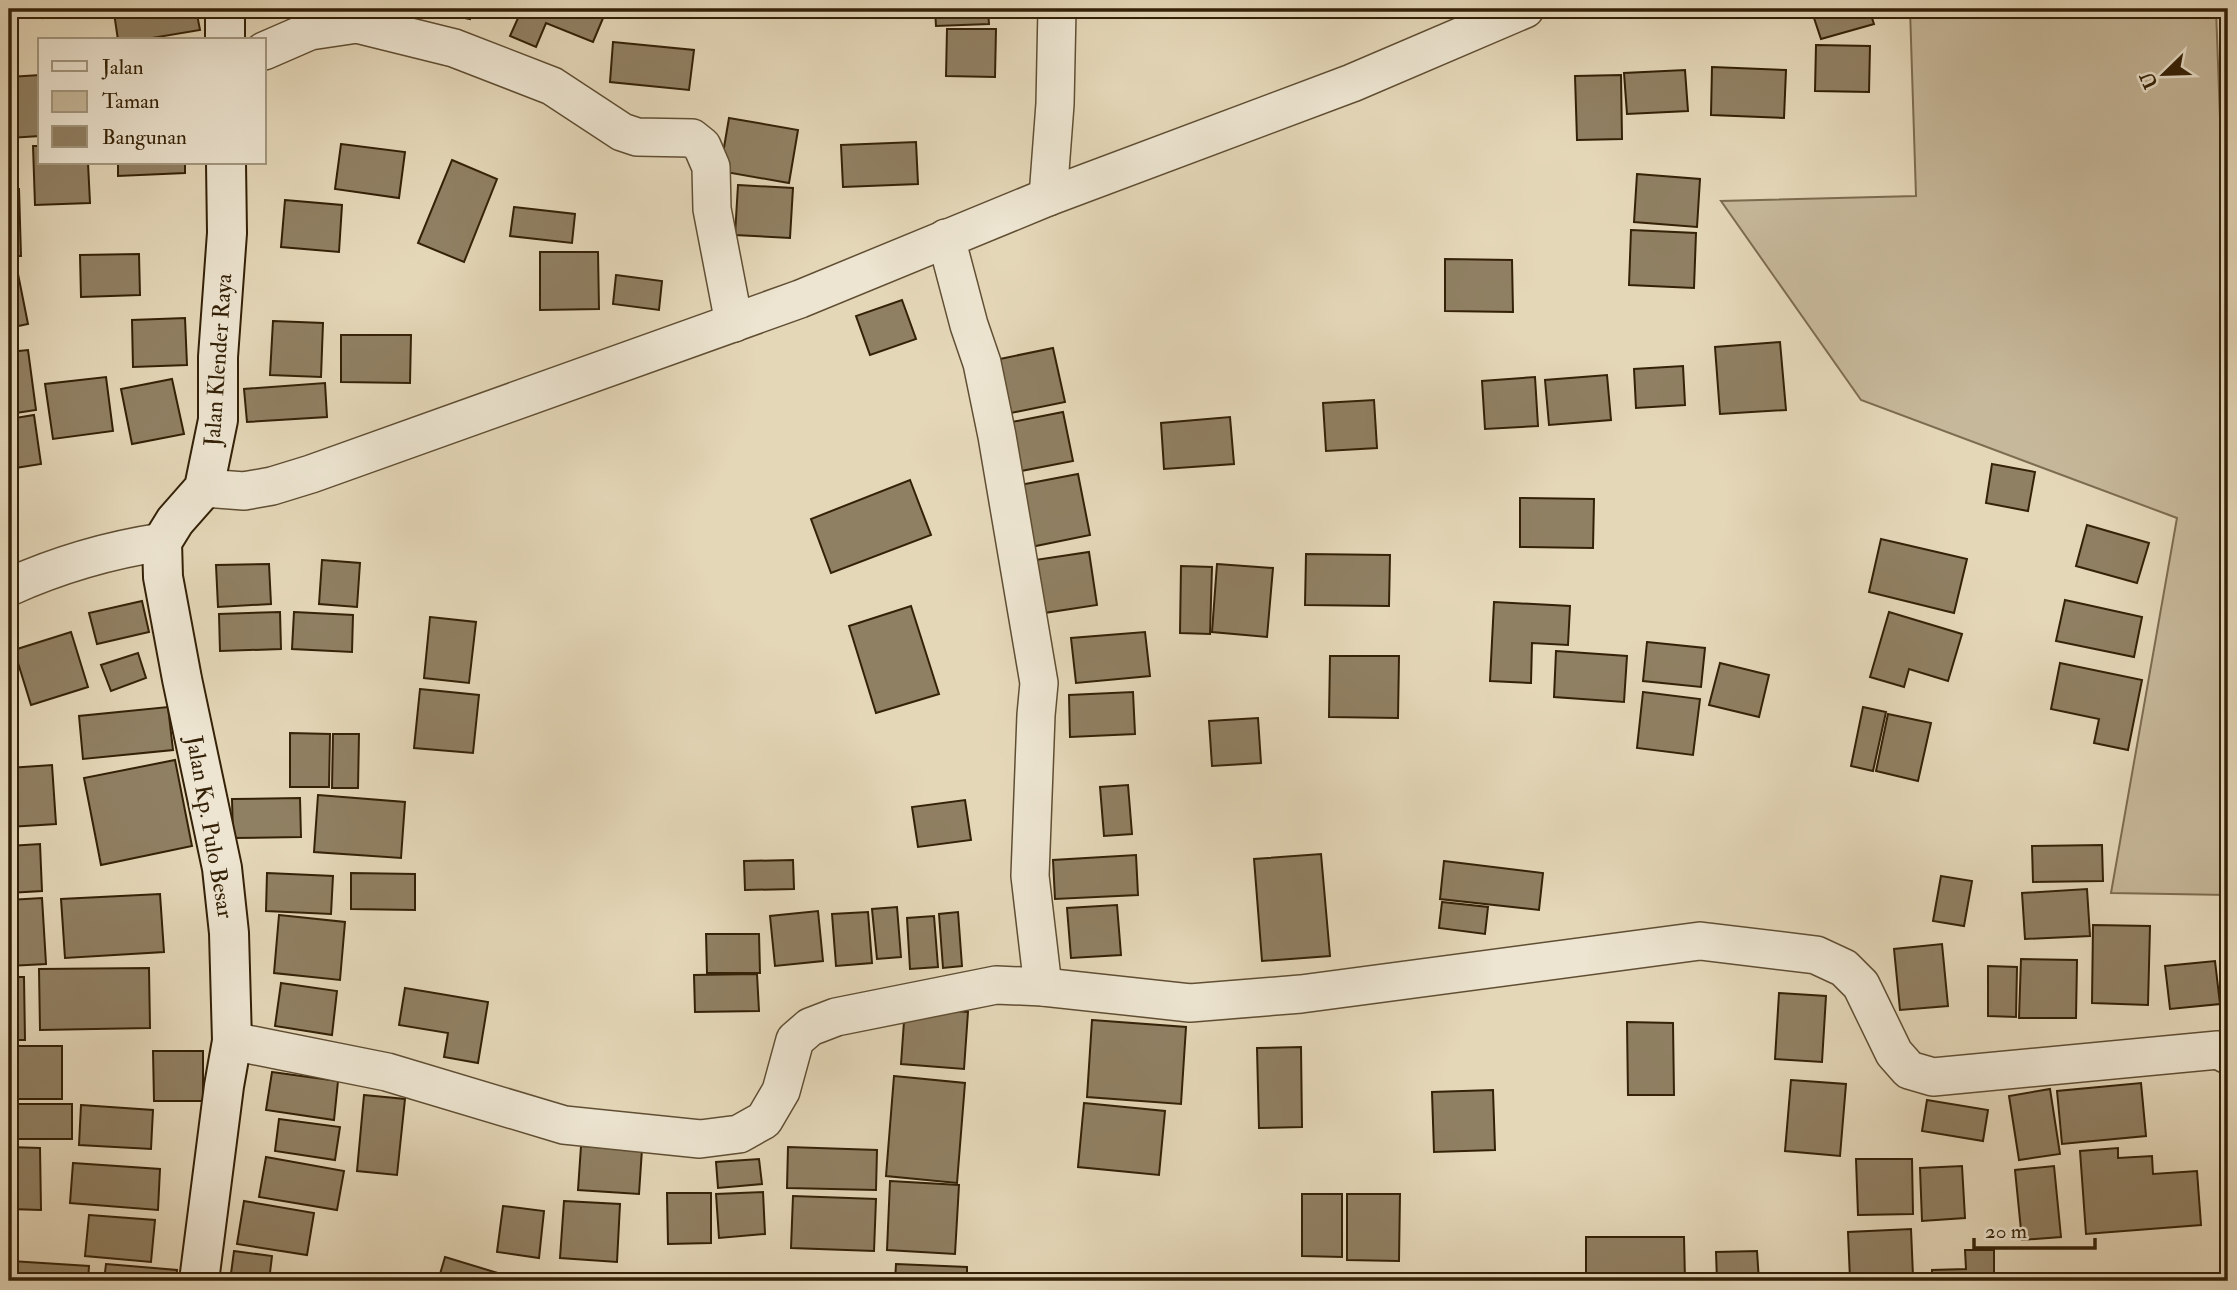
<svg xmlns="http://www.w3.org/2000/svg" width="2237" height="1290" viewBox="0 0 2237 1290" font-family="'IM FELL Double Pica',serif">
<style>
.green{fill:#c6b89a;stroke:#7d6c50;stroke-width:2}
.building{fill:#908063;stroke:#342107;stroke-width:2}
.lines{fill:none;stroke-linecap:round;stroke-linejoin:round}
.street-casing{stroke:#604e33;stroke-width:40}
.secondary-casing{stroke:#342107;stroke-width:42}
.street{stroke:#ede5d1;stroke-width:37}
.secondary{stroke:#ede5d1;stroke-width:38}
.labels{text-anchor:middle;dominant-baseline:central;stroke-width:5;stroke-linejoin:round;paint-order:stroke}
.street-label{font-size:23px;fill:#342107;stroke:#ede5d1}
</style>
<rect width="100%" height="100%" fill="#e4d7b8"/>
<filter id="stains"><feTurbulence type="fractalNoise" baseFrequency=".00286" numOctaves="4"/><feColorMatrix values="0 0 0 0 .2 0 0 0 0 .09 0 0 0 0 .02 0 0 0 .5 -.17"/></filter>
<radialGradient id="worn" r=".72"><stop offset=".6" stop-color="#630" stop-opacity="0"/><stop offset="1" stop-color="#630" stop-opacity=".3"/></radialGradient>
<path class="green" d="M1910,9H2216L2228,337V895L2111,893L2177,518L1861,400L1721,201L1916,196Z"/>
<g class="building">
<path d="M10,9H30V11L12,15Z"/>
<path d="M41,9H85V10L43,18Z"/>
<path d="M137,9H196L200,30L140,40H118L114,13Z"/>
<path d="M423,9H473L470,19Z"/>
<path d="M522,9H600L606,11L593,42L546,23L536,47L510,36Z"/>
<path d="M935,9H988L989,24L936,26Z"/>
<path d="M1811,9H1869L1874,24L1821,39Z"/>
<path d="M947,29H996L995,77L946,76Z"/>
<path d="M613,42L694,50L689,90L610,82Z"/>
<path d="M1816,45L1870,46L1869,92L1815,91Z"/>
<path d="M1712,67L1786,70L1784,118L1711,115Z"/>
<path d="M1685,70L1688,111L1627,114L1624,73Z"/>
<path d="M40,75V136L9,138V77Z"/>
<path d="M1621,75L1622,139L1577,140L1575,76Z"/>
<path d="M729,118L798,130L789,183L720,171Z"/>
<path d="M916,142L918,184L843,187L841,145Z"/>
<path d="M341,144L405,152L399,198L335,189Z"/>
<path d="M33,146H40V163H88L90,203L35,205Z"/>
<path d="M452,160L497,179L464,262L418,243Z"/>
<path d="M118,163H185V173L118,176Z"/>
<path d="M1637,174L1700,179L1697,227L1634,222Z"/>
<path d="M738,185L793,188L790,238L735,235Z"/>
<path d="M19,189L21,256H9V190Z"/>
<path d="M285,200L342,205L339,252L281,247Z"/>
<path d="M514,207L575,214L572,243L510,236Z"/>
<path d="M1631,230L1696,233L1694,288L1629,285Z"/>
<path d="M540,252H598L599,309L540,310Z"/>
<path d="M139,254L140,295L81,297L80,255Z"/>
<path d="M1445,259L1512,260L1513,312L1445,311Z"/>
<path d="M17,269L28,324L9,328V271Z"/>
<path d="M616,275L662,281L659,310L613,304Z"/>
<path d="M902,300L916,339L870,355L856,316Z"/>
<path d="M185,318L187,365L133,367L132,320Z"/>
<path d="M273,321L323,323L321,377L270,375Z"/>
<path d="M341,335H411L410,383L341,382Z"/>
<path d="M1780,342L1786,410L1720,414L1715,347Z"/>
<path d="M1053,348L1065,402L1001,415L990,361Z"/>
<path d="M28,350L36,410L9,414V352Z"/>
<path d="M1683,366L1685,405L1636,408L1634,369Z"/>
<path d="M1607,375L1611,420L1549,425L1545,380Z"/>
<path d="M106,377L113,431L53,439L45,384Z"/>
<path d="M1535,377L1538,426L1485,429L1482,381Z"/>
<path d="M172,379L184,434L132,444L121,389Z"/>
<path d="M325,383L327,417L247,422L244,389Z"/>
<path d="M1374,400L1377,448L1326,451L1323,403Z"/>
<path d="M1063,412L1073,461L1021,471L1012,422Z"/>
<path d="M34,415L41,464L9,469V419Z"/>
<path d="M1230,417L1234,464L1164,469L1161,423Z"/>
<path d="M1992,464L2035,472L2028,511L1986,503Z"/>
<path d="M1078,474L1090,535L1021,549L1009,487Z"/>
<path d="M910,480L931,535L831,573L811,519Z"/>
<path d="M1520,498L1594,499L1593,548L1520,547Z"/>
<path d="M2087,525L2149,543L2137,583L2076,566Z"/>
<path d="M1881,539L1967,559L1954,613L1869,592Z"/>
<path d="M1089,552L1097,605L1044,613L1035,560Z"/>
<path d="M1306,554L1390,555L1389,606L1305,605Z"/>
<path d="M322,560L360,563L357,607L319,604Z"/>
<path d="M269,564L271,604L218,607L216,565Z"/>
<path d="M1217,564L1273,568L1267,637L1212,632Z"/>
<path d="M1181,566L1212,567L1210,634L1180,633Z"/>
<path d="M2065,600L2142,617L2134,657L2056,641Z"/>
<path d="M142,601L149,632L97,644L89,613Z"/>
<path d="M1494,602L1570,606L1568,645L1532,643L1531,683L1490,681Z"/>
<path d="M911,606L939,694L876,713L849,626Z"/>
<path d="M280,612L281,649L220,651L219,614Z"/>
<path d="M294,612L353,615L352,652L292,649Z"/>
<path d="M1889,612L1962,634L1948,681L1909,669L1904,687L1870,677Z"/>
<path d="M430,617L476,622L469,683L424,678Z"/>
<path d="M71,632L88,687L31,705L14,650Z"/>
<path d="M1145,632L1150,676L1076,683L1071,638Z"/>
<path d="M1647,642L1705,648L1701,687L1643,681Z"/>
<path d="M1556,651L1627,656L1624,702L1554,697Z"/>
<path d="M138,653L146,678L111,691L101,665Z"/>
<path d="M1330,656H1399L1398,718L1329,717Z"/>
<path d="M1720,663L1769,675L1759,717L1709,705Z"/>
<path d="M2060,663L2142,680L2128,750L2094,743L2099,719L2051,709Z"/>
<path d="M420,689L479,695L473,753L414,748Z"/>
<path d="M1133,692L1135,734L1070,737L1069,695Z"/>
<path d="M1643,692L1700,699L1693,755L1637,748Z"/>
<path d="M168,707L173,750L83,759L79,716Z"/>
<path d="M1863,707L1886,712L1873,771L1851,766Z"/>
<path d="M1888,714L1931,723L1918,781L1876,771Z"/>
<path d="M1258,718L1261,763L1212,766L1209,721Z"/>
<path d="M290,733L330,734L329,787H290Z"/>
<path d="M333,734H359L358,788H332Z"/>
<path d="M175,760L192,846L101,865L84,778Z"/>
<path d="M52,765L56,824L9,827V768Z"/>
<path d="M1128,785L1132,834L1104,836L1100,787Z"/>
<path d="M318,795L405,802L401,858L314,852Z"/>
<path d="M300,798L301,837L233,838L232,799Z"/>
<path d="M965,800L971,840L918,847L912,807Z"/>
<path d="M40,844L42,891L9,893V846Z"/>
<path d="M2102,845L2103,881L2033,882L2032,846Z"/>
<path d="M1321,854L1330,956L1262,961L1254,859Z"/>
<path d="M1136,855L1138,895L1055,899L1053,860Z"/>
<path d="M793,860L794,889L745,890L744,861Z"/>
<path d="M1444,861L1543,873L1539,910L1440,899Z"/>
<path d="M267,873L333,876L331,914L266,911Z"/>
<path d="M351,873L415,874V910L351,909Z"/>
<path d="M1941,876L1972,881L1964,926L1933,921Z"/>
<path d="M2087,889L2090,936L2025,939L2022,893Z"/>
<path d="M160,894L164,952L65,958L61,899Z"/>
<path d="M42,898L46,964L9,966V900Z"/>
<path d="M1442,902L1488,907L1485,934L1439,928Z"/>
<path d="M1117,905L1121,955L1071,958L1067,908Z"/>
<path d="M897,907L901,957L877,959L872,909Z"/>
<path d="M818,911L823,961L775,966L770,916Z"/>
<path d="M868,912L872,963L836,966L832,914Z"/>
<path d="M958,912L962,966L943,968L939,914Z"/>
<path d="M279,915L345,922L340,980L274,973Z"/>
<path d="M934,916L938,967L910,969L907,918Z"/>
<path d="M2093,925L2150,926L2148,1005L2092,1003Z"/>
<path d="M706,934H759L760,973H707Z"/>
<path d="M1942,944L1948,1006L1900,1010L1894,949Z"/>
<path d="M2021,959L2077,960L2076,1018H2019Z"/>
<path d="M2215,961L2220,1004L2170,1009L2165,966Z"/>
<path d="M1988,966L2017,967L2016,1017L1988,1016Z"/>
<path d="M149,968L150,1028L40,1030L39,969Z"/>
<path d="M757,974L759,1011L695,1012L694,975Z"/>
<path d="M9,977H24L25,1040H9Z"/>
<path d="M281,983L337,991L332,1035L275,1026Z"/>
<path d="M405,988L488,1002L478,1063L444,1057L448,1033L399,1025Z"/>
<path d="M1779,993L1826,996L1822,1062L1775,1059Z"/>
<path d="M905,1007L968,1012L964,1069L901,1064Z"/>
<path d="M1092,1020L1186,1027L1181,1104L1087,1097Z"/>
<path d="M1627,1022L1673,1023L1674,1095H1628Z"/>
<path d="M17,1046H62V1099H16Z"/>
<path d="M1301,1047L1302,1127L1259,1128L1257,1048Z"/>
<path d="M153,1051H203V1101H154Z"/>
<path d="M272,1072L338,1081L334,1120L266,1110Z"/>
<path d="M894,1076L965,1083L957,1183L886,1176Z"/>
<path d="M1791,1080L1846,1084L1840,1156L1785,1151Z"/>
<path d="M2141,1083L2146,1136L2062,1144L2057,1091Z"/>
<path d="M2050,1089L2060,1154L2019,1160L2009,1096Z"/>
<path d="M1493,1090L1495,1150L1434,1152L1432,1092Z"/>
<path d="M364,1095L405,1099L397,1175L357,1171Z"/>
<path d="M1927,1100L1988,1110L1983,1141L1922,1131Z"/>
<path d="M1084,1103L1165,1111L1159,1175L1078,1167Z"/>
<rect x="18" y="1104" width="54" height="35"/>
<path d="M81,1105L153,1110L151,1149L79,1145Z"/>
<path d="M279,1119L340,1127L335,1160L275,1151Z"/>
<path d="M581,1146L642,1149L639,1194L578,1190Z"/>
<path d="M9,1147L40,1148L41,1210L9,1209Z"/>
<path d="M788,1147L877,1150L876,1190L787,1188Z"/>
<path d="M2118,1148V1158L2152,1156L2153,1174L2197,1171L2201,1225L2086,1234L2080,1151Z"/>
<path d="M266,1157L344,1171L337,1210L259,1197Z"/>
<path d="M759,1159L762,1184L718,1188L716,1162Z"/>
<path d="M1856,1159H1912L1913,1214L1858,1215Z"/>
<path d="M73,1163L160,1169L158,1210L70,1203Z"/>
<path d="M1962,1166L1965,1218L1922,1221L1920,1168Z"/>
<path d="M2054,1166L2061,1237L2022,1240L2015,1170Z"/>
<path d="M890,1181L959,1185L955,1254L887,1250Z"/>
<path d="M763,1192L765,1234L719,1238L716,1194Z"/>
<path d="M667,1193H711V1243L668,1244Z"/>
<path d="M1302,1194H1342V1257L1302,1256Z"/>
<path d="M1347,1194H1400L1399,1261L1347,1260Z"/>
<path d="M793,1196L876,1199L874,1251L791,1248Z"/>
<path d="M244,1201L314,1213L307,1255L237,1244Z"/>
<path d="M564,1201L620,1204L617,1262L560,1258Z"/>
<path d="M503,1206L544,1211L539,1258L497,1252Z"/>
<path d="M89,1215L155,1220L151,1262L85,1256Z"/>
<path d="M1911,1229L1913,1276L1850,1279L1848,1232Z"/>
<path d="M1586,1237H1684L1685,1281H1586Z"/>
<path d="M1965,1250H1994V1281H1932V1270L1966,1269Z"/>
<path d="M234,1251L272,1256L269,1281H230Z"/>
<path d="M1757,1251L1759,1281H1717L1716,1252Z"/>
<path d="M445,1257L501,1274L499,1281H438Z"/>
<path d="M11,1261L89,1266L88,1281H10Z"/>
<path d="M106,1264L177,1270L176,1281H104Z"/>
<path d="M896,1264L967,1267V1281H895Z"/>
<rect x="657" y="1275" width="45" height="6"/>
</g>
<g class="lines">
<defs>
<g id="street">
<path d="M264,51L310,31L357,24L454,48L552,86L622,132L637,137L692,138L702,146L711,167L712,209L734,323"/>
<path d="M1048,197L1055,104L1057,9"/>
<path d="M946,238L969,325L982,363L997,436L1039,683L1036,715L1030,876L1043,987"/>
<path d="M204,488L244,491L272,486L311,474L800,299L1048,197L1352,83L1525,9"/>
<path d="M9,587C58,565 109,550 162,542"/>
<path d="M232,1041L387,1072L564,1125L700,1139L739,1134L764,1120L781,1091L795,1040L810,1027L836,1017L996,985L1043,987L1190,1003L1301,994L1700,941L1816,955L1844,968L1861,985L1894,1053L1909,1070L1933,1077L2218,1050L2228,1055"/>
</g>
<g id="secondary">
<path d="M225,40V9"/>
<path d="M199,1281L224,1086L232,1041L229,933L222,868L182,679L163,577L162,542L175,521L204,488L218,420V357L227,233L226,163"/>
</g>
</defs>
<use href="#street" class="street-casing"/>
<use href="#secondary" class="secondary-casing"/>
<use href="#street" class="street"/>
<use href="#secondary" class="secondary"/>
</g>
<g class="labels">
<g class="street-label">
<text transform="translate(218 360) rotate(-86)">Jalan Klender Raya</text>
<text transform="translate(210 827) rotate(80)">Jalan Kp. Pulo Besar</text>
</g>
</g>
<rect width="2237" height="1290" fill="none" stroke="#e4d7b8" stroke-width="35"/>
<rect x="10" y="10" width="2216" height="1269" fill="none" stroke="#342107" stroke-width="3.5"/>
<rect x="18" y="18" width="2202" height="1255" fill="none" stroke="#342107" stroke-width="2"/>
<rect x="38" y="38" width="228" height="126" fill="#ede5d1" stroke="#a39780" stroke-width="2"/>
<rect x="52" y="61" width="35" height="10" fill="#ede5d1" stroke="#a39780" stroke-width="2"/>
<text x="102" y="74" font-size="21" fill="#342107">Jalan</text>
<rect x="52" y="91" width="35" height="21" fill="#c6b89a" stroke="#a39780" stroke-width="2"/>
<text x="102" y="108" font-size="21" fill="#342107">Taman</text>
<rect x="52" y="126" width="35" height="21" fill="#908063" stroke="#a39780" stroke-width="2"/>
<text x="102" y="144" font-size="21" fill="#342107">Bangunan</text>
<g transform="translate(2164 74) rotate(247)" stroke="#ede5d1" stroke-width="5" paint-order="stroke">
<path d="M0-5L12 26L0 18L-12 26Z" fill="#342107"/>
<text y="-10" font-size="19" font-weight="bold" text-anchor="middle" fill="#342107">U</text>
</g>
<path d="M1974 1238v10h121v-10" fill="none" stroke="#342107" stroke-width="3.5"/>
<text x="1985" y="1238" font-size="21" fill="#342107" stroke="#ede5d1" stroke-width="5" paint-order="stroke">20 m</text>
<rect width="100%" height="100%" filter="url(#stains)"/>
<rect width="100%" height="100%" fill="url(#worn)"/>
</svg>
